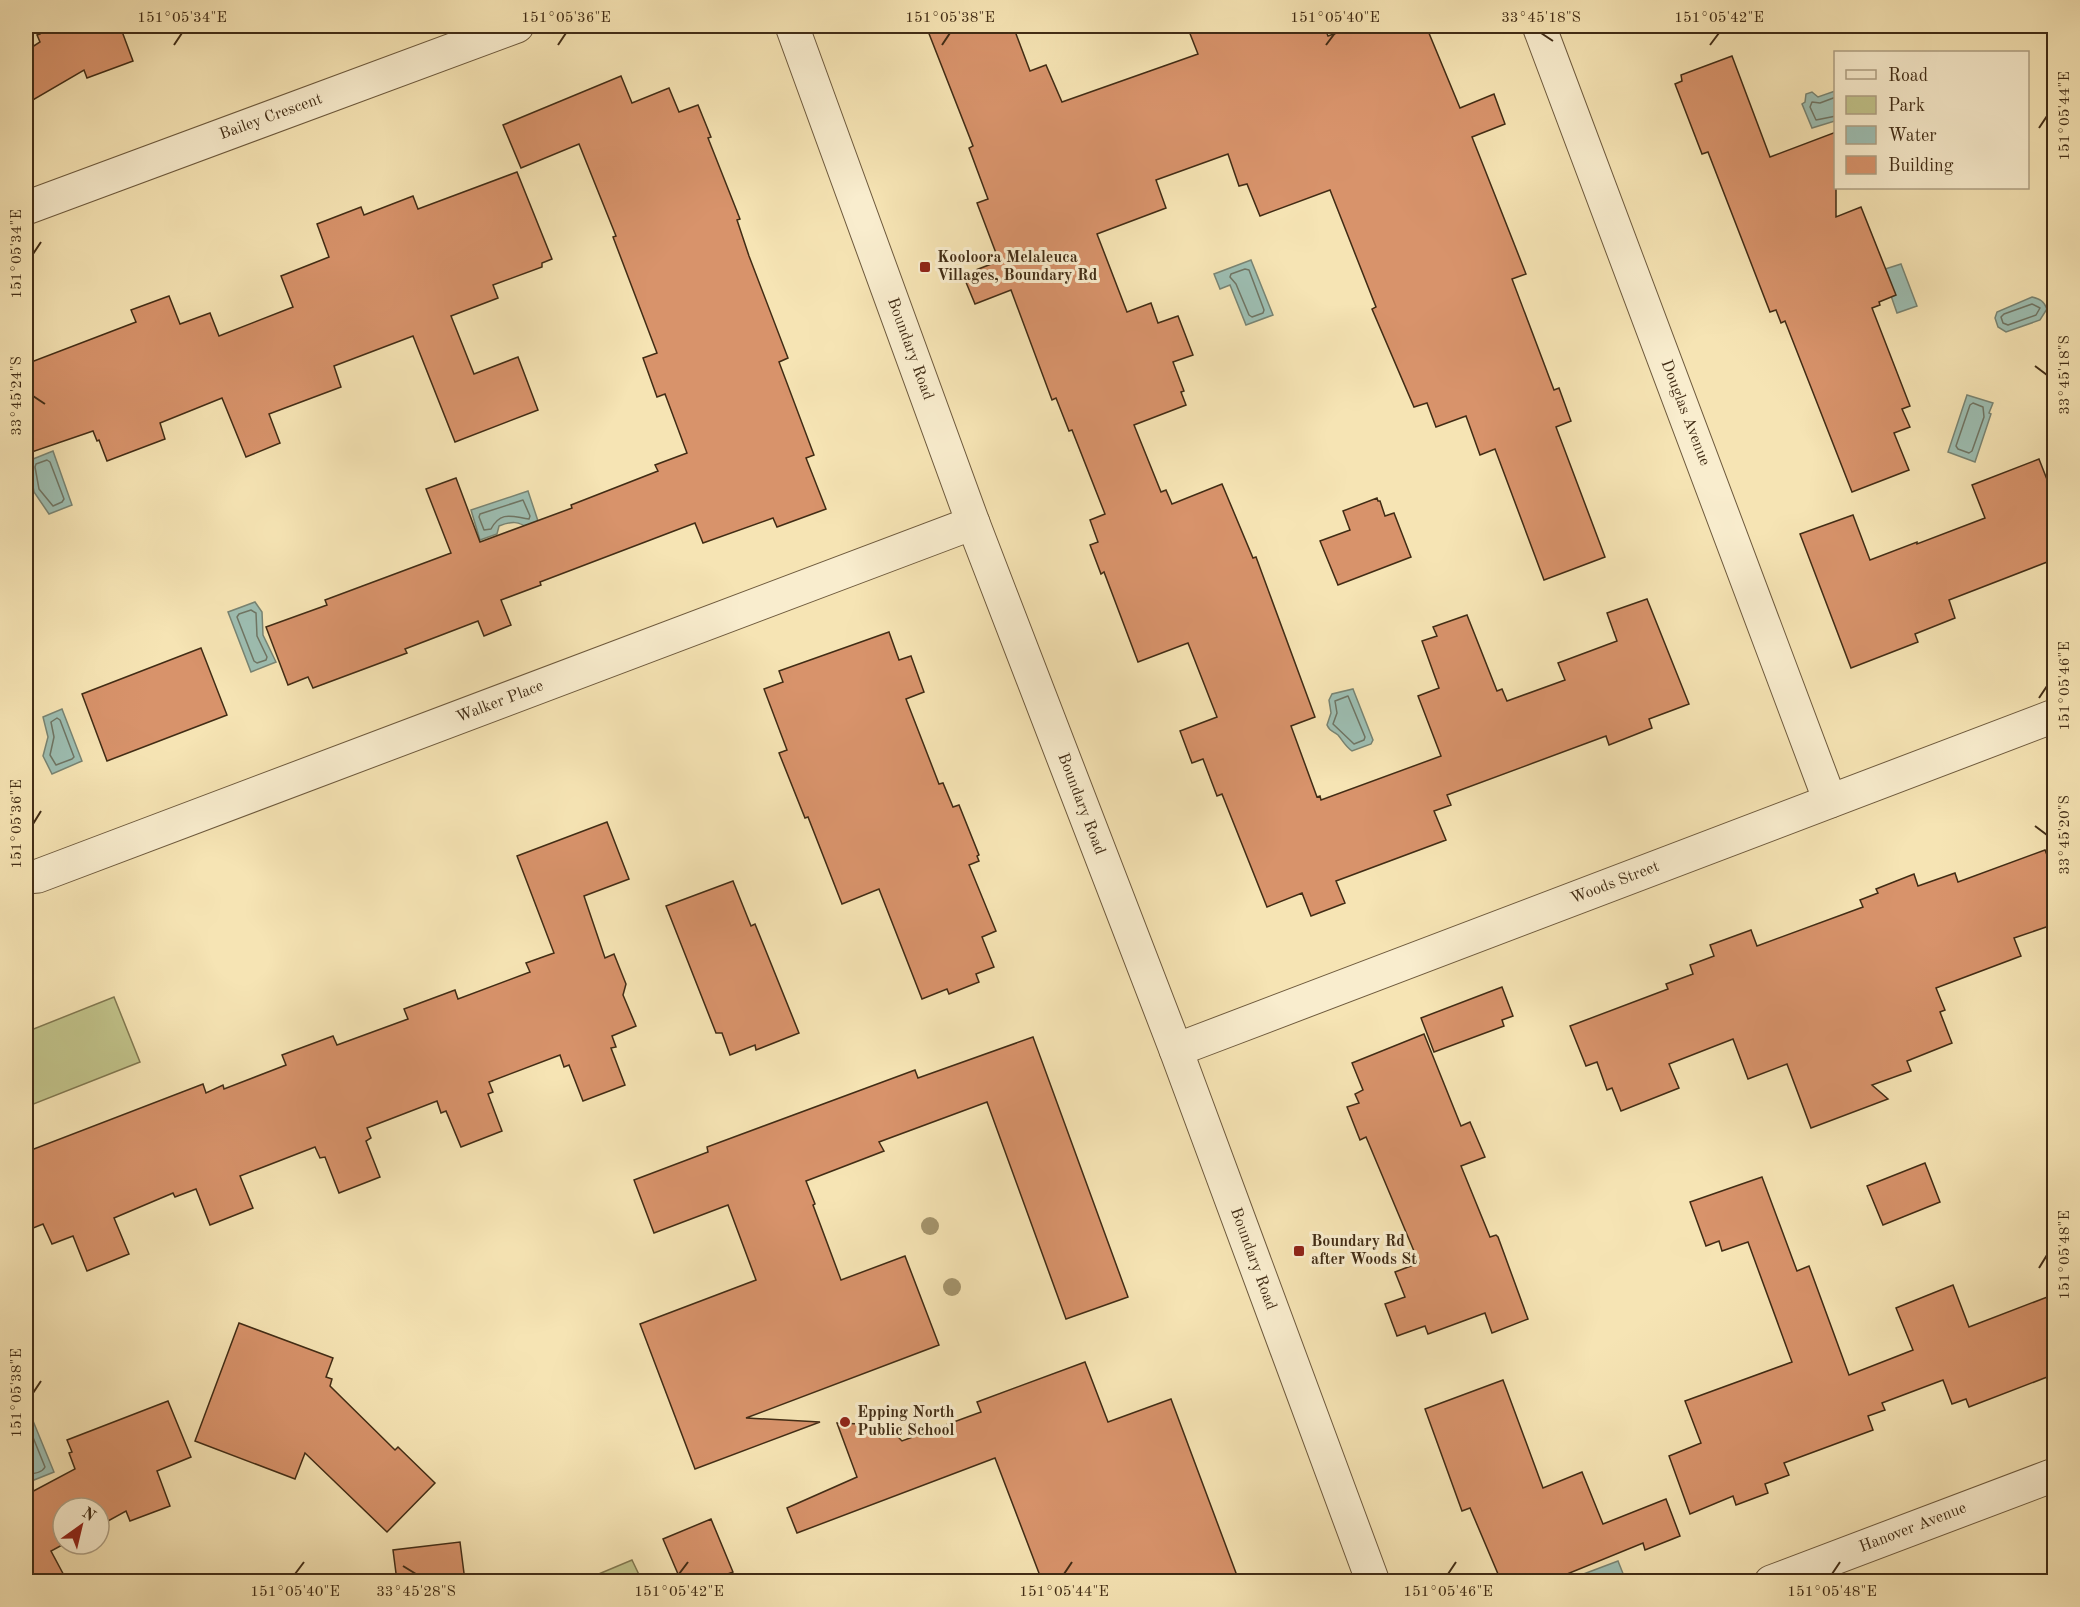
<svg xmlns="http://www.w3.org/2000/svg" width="2080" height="1607" viewBox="0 0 2080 1607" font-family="'Old Standard TT',serif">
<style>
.green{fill:#c1c38a;stroke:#817850;stroke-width:1.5}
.water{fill:#9dbeb2;stroke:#788473;stroke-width:1.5}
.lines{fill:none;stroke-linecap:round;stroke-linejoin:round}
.shore{stroke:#6f7564;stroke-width:1.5}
.building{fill:#d8936b;stroke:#412c15;stroke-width:1.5}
.minor-casing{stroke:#6e5a3d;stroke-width:35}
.tertiary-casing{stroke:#6e5a3d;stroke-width:35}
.minor{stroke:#f9edce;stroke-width:33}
.tertiary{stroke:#f9edce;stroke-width:33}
.tree{fill:#a4946c}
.ticks{fill:none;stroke:#412c15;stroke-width:2}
.poi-dot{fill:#8f2418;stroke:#f9edce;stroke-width:2}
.labels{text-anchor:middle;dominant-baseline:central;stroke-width:6;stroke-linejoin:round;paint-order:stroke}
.street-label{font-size:16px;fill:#412c15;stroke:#f9edce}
.poi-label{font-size:16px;font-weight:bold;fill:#412c15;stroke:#f9edce;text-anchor:start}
.neatline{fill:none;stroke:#412c15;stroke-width:2}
.ticks-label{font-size:15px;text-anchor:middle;fill:#412c15}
</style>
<rect width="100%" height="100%" fill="#f6e4b4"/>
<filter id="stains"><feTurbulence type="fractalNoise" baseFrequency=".00333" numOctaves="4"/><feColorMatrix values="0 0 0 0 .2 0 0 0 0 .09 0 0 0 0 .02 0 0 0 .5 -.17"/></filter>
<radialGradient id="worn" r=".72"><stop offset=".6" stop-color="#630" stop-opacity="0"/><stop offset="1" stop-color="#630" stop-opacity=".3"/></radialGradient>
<g class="green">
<path d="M114,997L140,1062L26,1107V1032Z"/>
<path d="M632,1560L642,1581H582Z"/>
</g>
<g class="water">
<path d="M1835,91V121L1812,128L1802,104L1805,102L1806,94L1812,92L1818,97Z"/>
<path d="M1251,260L1273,315L1246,325L1230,285L1220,289L1214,274Z"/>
<path d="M1901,264L1917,306L1897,313L1882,270Z"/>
<path d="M2032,297C2040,299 2044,301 2047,309L2040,320L2006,332L1998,327L1995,318L1997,312Z"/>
<path d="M1967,395L1993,403L1989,413L1991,414L1975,462L1948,452Z"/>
<path d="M53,451L72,505L49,514L34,492L28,461Z"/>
<path d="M528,491L538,521L530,529C518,521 512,521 499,526L497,534L480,540L471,510Z"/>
<path d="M255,602L262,612L263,635L276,662L251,672L228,612Z"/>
<path d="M1353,689L1373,740L1371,744L1352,751C1345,746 1343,741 1338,735C1333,731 1330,732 1327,725L1331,713L1329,700L1332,694Z"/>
<path d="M62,709L82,761L52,774L43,756L48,737L43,717Z"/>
<path d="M31,1416L54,1472L29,1482L26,1478V1418Z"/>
<path d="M1618,1561L1624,1576L1610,1581H1565Z"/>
</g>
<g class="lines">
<g class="shore">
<path d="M1836,97L1820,103L1812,102L1810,107L1816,120L1836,116"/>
<path d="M1245,269L1249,270L1264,310L1263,313L1252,317L1249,315L1236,284L1230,277L1231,274Z"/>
<path d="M2032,304L2040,308L2036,315L2008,325L2003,323L2001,317L2004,314Z"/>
<path d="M1973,403L1983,407L1984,417L1972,451L1969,453L1958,449L1956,446L1970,405Z"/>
<path d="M47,460L50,462L64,499L62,502L53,506L39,489L35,467L36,464Z"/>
<path d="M523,500L530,516L529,519C513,517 501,510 491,529L484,530L479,517L480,514Z"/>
<path d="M251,610L256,613L257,636L267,657L266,660L257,663L254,661L237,617L239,614Z"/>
<path d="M1348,696L1365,737L1364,740L1354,744L1333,724L1337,713L1335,701Z"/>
<path d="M57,718L60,720L74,757L72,759L56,765L50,755L54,737L51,722Z"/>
<path d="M26,1423L28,1425L45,1467C42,1473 32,1474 26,1474"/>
</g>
</g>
<g class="building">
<path d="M37,26H120L133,61L87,78L84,70L26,104V51L40,42L37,35L40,34Z"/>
<path d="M926,26H1013L1030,71L1046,65L1062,102L1198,54L1187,26H1324L1328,36L1357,26H1426L1460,108L1494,94L1505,124L1472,137L1526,274L1512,279L1554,390L1559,388L1571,421L1556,427L1605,557L1544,580L1495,449L1480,455L1466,416L1436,427L1427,403L1414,407L1372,309L1376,307L1330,190L1260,216L1247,184L1239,186L1228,154L1156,180L1166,208L1097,234L1127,312L1151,303L1158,323L1178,316L1193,355L1173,362L1184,391L1181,392L1186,405L1134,425L1161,492L1166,490L1172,504L1222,484L1253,558L1256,557L1315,717L1291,726L1317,797L1320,796L1321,800L1441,756L1418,696L1439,688L1422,641L1437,636L1433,627L1467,615L1497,691L1502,689L1507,701L1565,680L1558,663L1617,641L1607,613L1647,599L1689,704L1649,719L1652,728L1609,745L1606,736L1447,795L1451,805L1434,811L1446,840L1336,881L1345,903L1311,916L1302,893L1267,907L1222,794L1217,796L1203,759L1192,763L1180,731L1217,717L1188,643L1138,662L1104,572L1101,574L1090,545L1098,542L1090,520L1105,514L1072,430L1069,431L1056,398L1052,400L1011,290L975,304L963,275L999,261L977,203L988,199L969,148L973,146Z"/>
<path d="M1732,56L1770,157L1836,132V217L1861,207L1896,295L1879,302L1880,305L1872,308L1910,406L1902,409L1910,427L1894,433L1909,470L1852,492L1785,321L1781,323L1776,310L1770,312L1708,152L1702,154L1675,84L1682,81L1681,75Z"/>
<path d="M621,76L632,103L669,88L679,112L698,105L711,137L708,138L740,219L737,220L749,256L788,358L779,362L814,455L806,458L826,509L777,527L773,518L703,543L695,523L540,582L541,585L501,600L511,625L484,636L478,621L405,649L407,653L313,688L308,677L288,685L266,627L327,605L325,600L451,553L426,489L456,478L480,542L572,508L571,505L658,471L655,465L687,453L665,394L657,397L643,358L657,353L613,237L616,236L579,144L521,168L503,125Z"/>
<path d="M517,172L552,259L542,263V267L493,285L498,298L451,316L474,374L518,357L538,410L455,442L413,336L334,366L341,387L269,414L280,443L246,457L222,398L160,423L165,439L107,461L99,440L97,441L93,431L26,454V364L136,322L131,310L169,296L180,324L210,313L219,336L293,307L281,276L329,257L317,224L361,207L364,215L413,196L418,209Z"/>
<path d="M2039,459L2055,500V559L1949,600L1955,618L1915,634L1918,642L1851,668L1800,534L1853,515L1870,560L1917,542V544L1985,518L1972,485Z"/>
<path d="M1377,498L1378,501H1380L1385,516L1394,513L1411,557L1338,585L1320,541L1350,530L1343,511Z"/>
<path d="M889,632L899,660L911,656L924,692L906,699L939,784L943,783L953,807L959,805L979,855L977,856L979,861L969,865L996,931L982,937L994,967L976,974L979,982L949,994L947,989L922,999L879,889L842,904L808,817L805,818L779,753L787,750L764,689L783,682L779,671Z"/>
<path d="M201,648L227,715L107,761L82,694Z"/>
<path d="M607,822L629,879L584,896L605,958L614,954L626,984L623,995L636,1026L612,1036L616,1047L611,1048L625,1085L583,1101L569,1065L564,1067L560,1055L489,1082L493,1092L488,1094L502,1131L461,1147L446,1111L441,1113L437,1101L367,1128L371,1138L366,1141L380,1177L339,1193L325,1157L320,1158L315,1147L240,1176L253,1208L210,1225L196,1189L175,1197L173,1193L114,1218L129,1254L87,1271L73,1236L52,1244L43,1224L26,1231V1152L203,1084L206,1093L223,1085L224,1089L286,1065L282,1055L333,1036L337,1045L408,1019L404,1009L455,990L458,999L530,972L526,963L554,953L517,856Z"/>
<path d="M2045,850L2055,875V924L2014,938L2021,956L1936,988L1945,1010L1940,1012L1952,1043L1907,1061L1911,1071L1872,1085L1888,1099L1811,1128L1787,1064L1748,1079L1733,1039L1669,1064L1679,1088L1621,1111L1612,1088L1607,1090L1597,1062L1586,1066L1570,1026L1668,989L1666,984L1693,974L1690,965L1714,956L1710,945L1751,930L1757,946L1863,907L1860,900L1878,893L1876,889L1914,874L1918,886L1955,873L1958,882Z"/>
<path d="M733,881L751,926L755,924L799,1033L756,1050L755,1045L730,1055L722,1033H716L666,906Z"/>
<path d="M1502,987L1513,1016L1502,1020L1504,1026L1434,1052L1421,1018Z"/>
<path d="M1424,1034L1461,1126L1470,1122L1485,1157L1461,1166L1490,1237L1496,1235L1498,1237L1528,1319L1492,1333L1485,1313L1428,1334L1425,1326L1397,1336L1385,1304L1405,1297L1395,1272L1419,1263L1366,1137L1360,1140L1347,1107L1359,1103L1355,1094L1363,1090L1352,1063Z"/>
<path d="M1033,1037L1128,1297L1066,1319L987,1102L879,1142L884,1151L806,1181L815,1204L813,1205L841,1280L905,1256L939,1345L746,1418L820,1422L695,1469L640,1324L756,1280L728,1205L654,1233L634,1180L708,1152L707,1147L915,1070L918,1078Z"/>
<path d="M1925,1163L1940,1202L1883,1225L1867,1186Z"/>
<path d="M1762,1177L1797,1271L1809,1266L1849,1375L1913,1350L1896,1308L1953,1285L1969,1327L2055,1294V1374L1969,1407L1966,1399L1952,1404L1943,1380L1882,1403L1885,1410L1868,1416L1873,1430L1784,1463L1789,1475L1765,1484L1768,1493L1736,1505L1733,1496L1690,1514L1669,1456L1701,1443L1685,1401L1792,1362L1748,1242L1722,1251L1719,1241L1706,1246L1690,1202Z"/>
<path d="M239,1323L333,1358L326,1377L332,1379L330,1386L395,1450L398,1447L435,1483L387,1532L305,1453L295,1479L195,1441Z"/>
<path d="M1085,1362L1108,1422L1171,1399L1239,1581H1042L995,1458L797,1533L787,1508L857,1477L837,1423L886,1425L902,1441L981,1412L977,1402Z"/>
<path d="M1503,1380L1543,1488L1582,1472L1603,1524L1666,1499L1680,1536L1645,1550L1643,1543L1550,1581H1501L1470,1508L1462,1511L1425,1409Z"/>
<path d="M168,1401L191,1457L157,1471L170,1506L130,1521L126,1511L99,1526V1508H63L64,1544L51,1551L67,1581H26V1495L75,1469L69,1453L72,1452L67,1440Z"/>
<path d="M711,1519L733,1572L709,1581H681L663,1539Z"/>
<path d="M460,1542L465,1581H397L393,1550Z"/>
</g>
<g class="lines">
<defs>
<g id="minor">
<path d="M1539,26L1830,801"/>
<path d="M26,208L517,26"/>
<path d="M26,877L38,876L973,523"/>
<path d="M1176,1050L2054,716"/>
<path d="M1771,1582L2054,1475"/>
</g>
<path id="tertiary" d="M792,26L973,523L1176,1050L1373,1582"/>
</defs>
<use href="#minor" class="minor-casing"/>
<use href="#tertiary" class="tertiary-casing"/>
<use href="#minor" class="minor"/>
<use href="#tertiary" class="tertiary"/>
</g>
<g class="tree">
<circle cx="930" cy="1226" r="9"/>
<circle cx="952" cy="1287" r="9"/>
</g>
<path class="ticks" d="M1541,33L1553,41M174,45L182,33M558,45L566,33M942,45L950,33M1326,45L1335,33M1710,45L1719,33M2039,128L2047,116M33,254L41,242M2035,366L2047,375M33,396L45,404M2039,698L2047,686M33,824L41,811M2035,826L2047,835M2039,1268L2047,1255M33,1393L41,1381M403,1566L416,1574M295,1574L304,1562M679,1574L688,1562M1064,1574L1072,1562M1448,1574L1456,1562M1832,1574L1840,1562"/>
<g class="poi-dot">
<rect x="919" y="261" width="12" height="12" rx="3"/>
<rect x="1293" y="1245" width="12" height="12" rx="3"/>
<circle cx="845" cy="1422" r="6"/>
</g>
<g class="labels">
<g class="street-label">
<text transform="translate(271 117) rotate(-20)">Bailey Crescent</text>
<text transform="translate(910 349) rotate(70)">Boundary Road</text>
<text transform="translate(1685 413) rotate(69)">Douglas Avenue</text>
<text transform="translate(500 702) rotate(-21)">Walker Place</text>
<text transform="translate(1081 804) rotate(69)">Boundary Road</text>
<text transform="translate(1615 883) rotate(-21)">Woods Street</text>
<text transform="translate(1253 1259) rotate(70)">Boundary Road</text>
<text transform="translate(1913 1528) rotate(-21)">Hanover Avenue</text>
</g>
<g class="poi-label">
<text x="937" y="258">Kooloora Melaleuca<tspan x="937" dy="18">Villages, Boundary Rd</tspan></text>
<text x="1311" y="1242">Boundary Rd<tspan x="1311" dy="18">after Woods St</tspan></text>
<text x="857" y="1413">Epping North<tspan x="857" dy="18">Public School</tspan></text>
</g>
</g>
<rect width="2080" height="1607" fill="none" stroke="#f6e4b4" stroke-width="66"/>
<rect x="1834" y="51" width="195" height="138" fill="#f9edce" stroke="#afa084" stroke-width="1.5"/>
<rect x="1846" y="70" width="30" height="9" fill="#f9edce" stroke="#afa084" stroke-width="1.5"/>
<text x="1888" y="81" font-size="18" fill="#412c15">Road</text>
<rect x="1846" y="96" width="30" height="18" fill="#c1c38a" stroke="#afa084" stroke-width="1.5"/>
<text x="1888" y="111" font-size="18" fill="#412c15">Park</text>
<rect x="1846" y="126" width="30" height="18" fill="#9dbeb2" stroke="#afa084" stroke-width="1.5"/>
<text x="1888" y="141" font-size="18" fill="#412c15">Water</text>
<rect x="1846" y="156" width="30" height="18" fill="#d8936b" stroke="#afa084" stroke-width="1.5"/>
<text x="1888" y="171" font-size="18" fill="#412c15">Building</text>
<g transform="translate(81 1526) rotate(34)"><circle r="28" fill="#f9edce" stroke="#afa084" stroke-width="1.5"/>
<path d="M0-4.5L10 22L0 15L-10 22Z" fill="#8f2418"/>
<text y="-9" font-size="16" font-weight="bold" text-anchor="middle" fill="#412c15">N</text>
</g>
<rect x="33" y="33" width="2014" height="1541" class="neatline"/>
<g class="ticks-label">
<text x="182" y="22">151°05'34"E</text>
<text x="566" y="22">151°05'36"E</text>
<text x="950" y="22">151°05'38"E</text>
<text x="1335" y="22">151°05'40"E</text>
<text x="1541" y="22">33°45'18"S</text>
<text x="1719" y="22">151°05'42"E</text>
<text transform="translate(2064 116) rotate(-90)" y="5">151°05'44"E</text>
<text transform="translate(16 254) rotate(-90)" y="5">151°05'34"E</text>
<text transform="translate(2064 375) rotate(-90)" y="5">33°45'18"S</text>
<text transform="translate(16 396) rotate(-90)" y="5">33°45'24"S</text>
<text transform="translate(2064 686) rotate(-90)" y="5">151°05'46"E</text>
<text transform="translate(16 824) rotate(-90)" y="5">151°05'36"E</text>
<text transform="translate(2064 835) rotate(-90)" y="5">33°45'20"S</text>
<text transform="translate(2064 1255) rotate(-90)" y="5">151°05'48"E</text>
<text transform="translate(16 1393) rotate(-90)" y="5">151°05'38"E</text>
<text x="295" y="1596">151°05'40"E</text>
<text x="416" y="1596">33°45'28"S</text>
<text x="679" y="1596">151°05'42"E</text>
<text x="1064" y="1596">151°05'44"E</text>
<text x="1448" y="1596">151°05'46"E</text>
<text x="1832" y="1596">151°05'48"E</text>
</g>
<rect width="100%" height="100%" filter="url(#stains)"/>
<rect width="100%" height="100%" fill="url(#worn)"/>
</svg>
